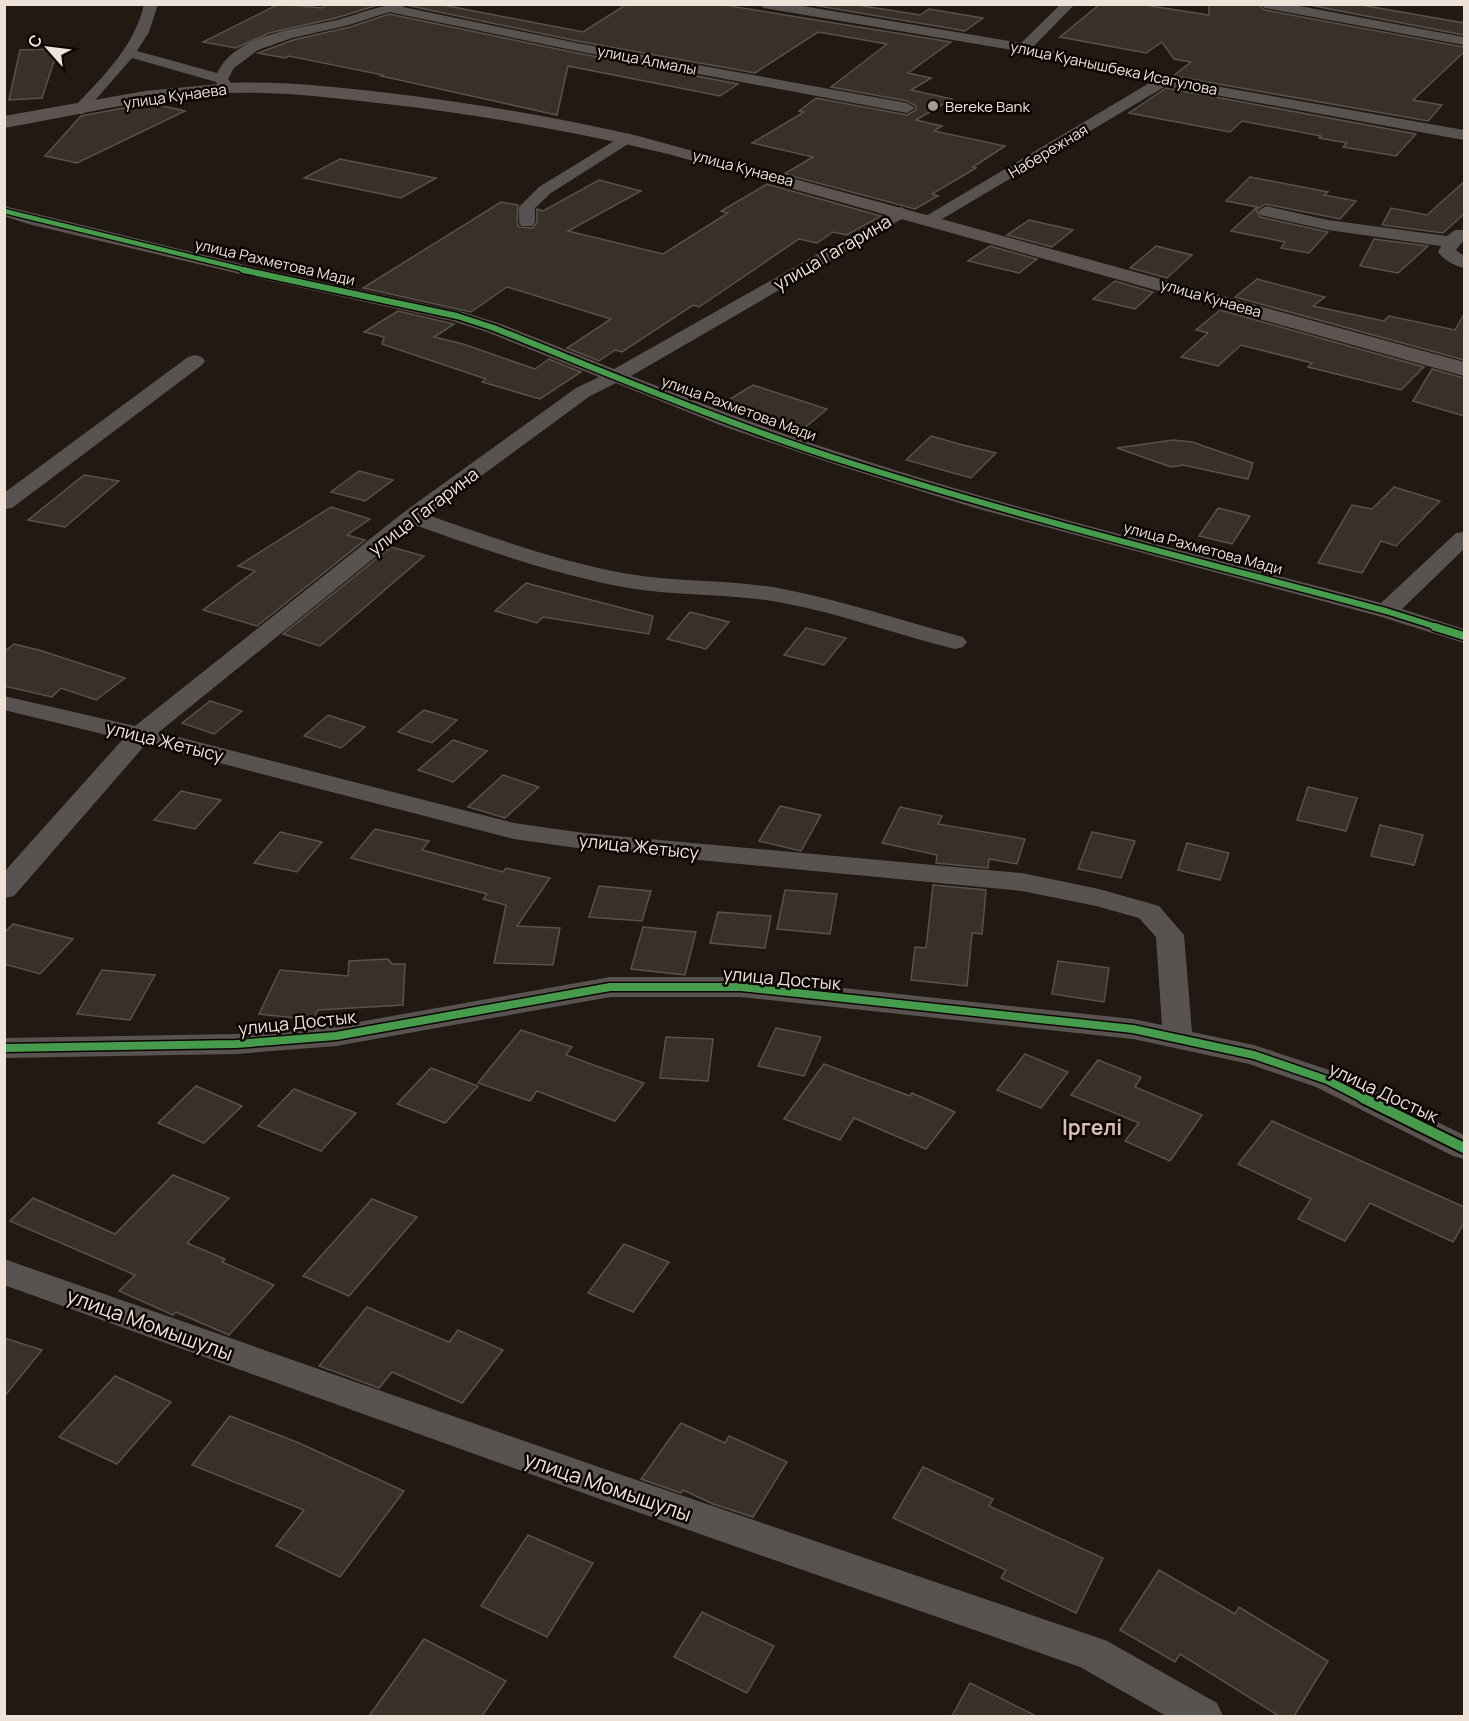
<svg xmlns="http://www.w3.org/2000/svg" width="1469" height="1721" viewBox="0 0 1469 1721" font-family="Manrope,sans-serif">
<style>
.building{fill:#393128;stroke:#59524b;stroke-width:1.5}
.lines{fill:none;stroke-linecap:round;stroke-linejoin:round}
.street{fill:#585250;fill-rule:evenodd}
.secondary{fill:#5c5451;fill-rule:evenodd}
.cycleway-far3-casing{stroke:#0c0502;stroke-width:7}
.cycleway-far2-casing{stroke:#0c0502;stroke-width:9}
.cycleway-far1-casing{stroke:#0c0502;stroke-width:11}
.cycleway-casing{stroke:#0c0502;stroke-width:14}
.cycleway-far3{stroke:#469c4c;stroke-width:4.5}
.cycleway-far2{stroke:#469c4c;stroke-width:6}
.cycleway-far1{stroke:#469c4c;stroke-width:8}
.cycleway{stroke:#469c4c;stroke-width:10}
.poi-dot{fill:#a79c93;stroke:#0c0502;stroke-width:2}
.labels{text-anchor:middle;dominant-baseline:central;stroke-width:5;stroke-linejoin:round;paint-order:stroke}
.far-street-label{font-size:15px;fill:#eee2d9;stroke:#0c0502}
.far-poi-label{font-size:15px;fill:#eee2d9;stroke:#0c0502;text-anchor:start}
.street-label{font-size:18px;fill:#eee2d9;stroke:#0c0502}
.quarter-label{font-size:21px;font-weight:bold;fill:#d6bfae;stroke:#0c0502}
.near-street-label{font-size:21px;fill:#eee2d9;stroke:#0c0502}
</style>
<rect width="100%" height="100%" fill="#221912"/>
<g class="building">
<path d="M279,4L322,8L328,4H381L336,18L269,33L236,48L203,42Z"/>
<path d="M438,4L583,32L627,4H718L951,42L908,73L931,78L911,90L952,99L916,120L942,126L934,131L1005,146L973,167L976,168L932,194L938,196L915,209L784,174L813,157L752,143L804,112L799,111L816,98L907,115L916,110V106L907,101L831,87L887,44L818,32L755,73L577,41L406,5Z"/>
<path d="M807,4H851L920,15L929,9L983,18L965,31Z"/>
<path d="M1100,4H1138L1209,15V4H1257L1265,10L1464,47V52L1413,100L1442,105L1428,121L1173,76L1191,62L1174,59L1162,42L1146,53L1060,37Z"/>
<path d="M1304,4H1355L1464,23V35Z"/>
<path d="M389,14L577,53L738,84L720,96L568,66L557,115L381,76L383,75L289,56L285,58L258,53L293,40L350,27Z"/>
<path d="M58,49L42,98L9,100L20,50Z"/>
<path d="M1166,88L1416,134L1396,156L1343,147L1347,143L1319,138L1321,136L1242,121L1230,132L1129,113Z"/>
<path d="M150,103L185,111L77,163L45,156L81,116Z"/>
<path d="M340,159L436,178L401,198L304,178Z"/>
<path d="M1250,177L1328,192L1324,195L1356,201L1340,219L1265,204L1256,210L1260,217L1328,232L1309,253L1281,248L1285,242L1231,231L1257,207L1226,201Z"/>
<path d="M599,180L641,191L568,231L663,254L728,213L721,211L767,184L881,216L847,235L833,232L817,243L799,239L699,307L693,305L622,352L615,350L599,361L567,348L611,319L507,287L471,312L363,288L501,202L518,205L517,222L519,227L533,228L537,222V209L543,211Z"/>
<path d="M1464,182V214L1443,233L1382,225L1391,208L1427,215Z"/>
<path d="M1029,220L1073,230L1052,247L1007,235Z"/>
<path d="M1374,239L1428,246L1398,273L1360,266Z"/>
<path d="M990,246L1037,259L1019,273L968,261Z"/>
<path d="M1156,246L1192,255L1167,278L1130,268Z"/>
<path d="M1257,279L1325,297L1313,306L1384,321L1389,316L1455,330L1464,314V360L1235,297Z"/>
<path d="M1115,281L1153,292L1135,309L1093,299Z"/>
<path d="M1220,310L1424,367L1401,390L1308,367L1312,363L1241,345L1218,366L1181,357L1208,333L1196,330Z"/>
<path d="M398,311L454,324L434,337L463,344L535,369L549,359L581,372L540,399L482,382L486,379L382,344L384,337L364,332Z"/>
<path d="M1432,369L1464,378V416L1413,401Z"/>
<path d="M753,385L827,409L802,430L720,405Z"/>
<path d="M931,436L959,444L996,453L971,478L906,460Z"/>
<path d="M1173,440L1192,442L1253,463L1248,479L1183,465L1171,467L1117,448Z"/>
<path d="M359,471L393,480L365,501L331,492Z"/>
<path d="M84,475L119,481L65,527L28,520Z"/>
<path d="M1394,487L1440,501L1396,546L1381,541L1362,573L1318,563L1352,505L1372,509Z"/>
<path d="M331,507L370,519L347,535L365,540L257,626L203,610L255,571L238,566Z"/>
<path d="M1218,508L1250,516L1232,544L1199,536Z"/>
<path d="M391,547L424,556L320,646L283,634Z"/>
<path d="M526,583L653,616L649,634L543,617L537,623L495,611Z"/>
<path d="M690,612L729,622L706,649L667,639Z"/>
<path d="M806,628L846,638L824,665L784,655Z"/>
<path d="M14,644L39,650L125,678L96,700L61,688L52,697L4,686V652Z"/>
<path d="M210,701L242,711L214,734L182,723Z"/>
<path d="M424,710L457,720L432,743L398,732Z"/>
<path d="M328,715L365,727L341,748L304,736Z"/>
<path d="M453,740L487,751L453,782L418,770Z"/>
<path d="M503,775L539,787L505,818L468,807Z"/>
<path d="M1308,787L1357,798L1346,831L1297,820Z"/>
<path d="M181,791L221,800L195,829L154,820Z"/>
<path d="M780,806L821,815L801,851L759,841Z"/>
<path d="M900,807L942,816L938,824L1025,839L1017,864L989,859L988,868L936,863L937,855L882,843Z"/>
<path d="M1380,825L1423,835L1414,865L1371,856Z"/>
<path d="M375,829L429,841L422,850L503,872L506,868L550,878L517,926L560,928L553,965L494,963L506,905L483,899L487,894L351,858Z"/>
<path d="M280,832L322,842L297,872L254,863Z"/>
<path d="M1092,832L1135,841L1121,878L1078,869Z"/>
<path d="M1187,843L1229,853L1220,880L1178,870Z"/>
<path d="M933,885L986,890L982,934L972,933L967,986L911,980L915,947L926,948Z"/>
<path d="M599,886L651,891L642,921L589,917Z"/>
<path d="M785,890L837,894L830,934L777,929Z"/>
<path d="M718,912L771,916L765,948L710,943Z"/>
<path d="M13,924L73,939L40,974L4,964V933Z"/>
<path d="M643,927L696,932L685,975L631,969Z"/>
<path d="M388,959L392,964H405L403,1005L318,1010L313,1020L259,1014L280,970L348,976L349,961Z"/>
<path d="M1058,961L1109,968L1104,1002L1052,994Z"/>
<path d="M102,970L155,975L130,1020L77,1014Z"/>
<path d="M776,1028L821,1037L804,1076L758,1066Z"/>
<path d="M521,1030L572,1047L566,1055L644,1083L615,1121L537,1091L530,1101L478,1083Z"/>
<path d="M666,1037L713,1039L708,1081L660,1078Z"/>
<path d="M1025,1054L1068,1072L1041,1108L997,1090Z"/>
<path d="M1098,1060L1141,1077L1135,1087L1202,1115L1170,1161L1125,1141L1139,1123L1071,1095Z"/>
<path d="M824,1064L910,1096L912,1093L955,1112L926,1149L854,1118L840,1140L784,1119Z"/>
<path d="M431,1068L478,1086L445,1123L397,1104Z"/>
<path d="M196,1086L242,1106L204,1143L158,1123Z"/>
<path d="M294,1089L356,1113L321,1151L258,1126Z"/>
<path d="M1272,1121L1464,1207V1223L1453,1242L1370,1203L1345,1241L1298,1219L1311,1199L1238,1164Z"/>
<path d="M173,1175L229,1198L187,1243L225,1259L222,1262L274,1285L229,1335L176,1312L173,1315L119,1291L135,1275L10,1221L33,1198L115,1234Z"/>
<path d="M372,1199L417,1217L349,1296L303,1276Z"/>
<path d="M624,1244L669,1262L633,1312L588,1293Z"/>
<path d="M367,1307L449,1342L458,1330L503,1350L462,1403L392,1372L379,1388L319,1366Z"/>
<path d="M4,1338L42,1350L4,1397Z"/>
<path d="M115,1376L171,1402L117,1464L59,1437Z"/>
<path d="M230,1416L299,1443L404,1491L340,1577L276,1546L304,1510L192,1465Z"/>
<path d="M681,1423L725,1443L729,1436L787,1462L753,1517L713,1504L683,1490L681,1493L641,1479Z"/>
<path d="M923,1467L993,1499L989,1506L1103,1558L1076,1613L1001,1578L1006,1570L893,1518Z"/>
<path d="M528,1535L593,1563L547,1637L481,1606Z"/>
<path d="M1159,1570L1235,1614L1239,1607L1328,1661L1294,1716H1279L1180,1654L1175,1662L1120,1630Z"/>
<path d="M702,1612L774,1646L747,1693L674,1657Z"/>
<path d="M424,1639L506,1681L482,1716H369Z"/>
<path d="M970,1683L1036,1716H952Z"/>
</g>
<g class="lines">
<g class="street">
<path d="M144,4H158L149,32L137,51L217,73C237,33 297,29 337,20C360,14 380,4 404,4L403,7L577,43L907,103L915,108L907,113L577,51L389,12L349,25L292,38L258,50L234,68L228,79L235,88L228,92L223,91L216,82L132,58L83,114H73L70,111L73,108C102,78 135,46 144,4Z"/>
<path d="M758,4H791L1021,43L1061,4H1075L1034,46L1164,77L1464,130V140L1166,86L932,225L926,224L924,220L926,216L1151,82L1024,52L764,8Z"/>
<path d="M1259,4H1289L1464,37V45L1265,8Z"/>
<path d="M627,133L633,135L635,138L633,141L551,193L535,208V222L533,226H521L519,222V207L539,187Z"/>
<path d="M4,206L257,268L463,312L501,324L614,369L901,207L909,212L907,216L631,376C706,405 780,434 857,458C1029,514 1206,556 1381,603L1456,533L1464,532V549L1402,609L1464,629V643L1378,616L975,508L843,467L725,427L616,383L590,396L428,515C494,538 560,562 629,574C680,583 732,579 783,589C844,601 903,621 963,637L967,642L963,647L955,649C898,635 842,614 783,603C733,593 680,597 629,588C556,575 485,550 415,525L159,732L514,823L584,833L1022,873L1099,889L1159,906L1184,935L1192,1032L1254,1045L1338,1073L1464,1135V1159L1453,1156L1316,1087L1249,1064L1133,1039L741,997H610L336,1046L236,1054L4,1058V1038L236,1034L336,1026L610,977H741L1133,1019L1162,1025L1156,937L1139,918L1096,906L1022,891L584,849L514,839L146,744L14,896L4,898V872L123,739L4,710V696L135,726L404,512L576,388L599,377L487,332L452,321L257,278L28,224L4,216Z"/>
<path d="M1266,206L1328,220L1447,236L1455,230H1464V240L1456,250L1464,256V268C1455,266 1444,260 1438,252L1441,246L1328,230L1260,215L1258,211Z"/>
<path d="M195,355L202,357L205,361L202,365L12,508L4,509V493L188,357Z"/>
<path d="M4,1259L616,1473L1093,1636L1107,1641L1217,1703L1223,1716H1166L1080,1667L600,1499L4,1285Z"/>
</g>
<path class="secondary" d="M229,83C283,81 336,87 389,93C473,103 556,117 638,136L1464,362V376L668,154C576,132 482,115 387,104C335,98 282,91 229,93C153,96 79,115 4,128V116L145,91Z"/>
<defs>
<path id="cycleway-far3" d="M4,211L250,271"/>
<path id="cycleway-far2" d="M243,270L457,316L494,328C612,375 729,425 850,463C1027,519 1207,563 1386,611L1440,628"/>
<g id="cycleway-far1">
<path d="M1435,627L1464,636"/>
<path d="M4,1048L236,1044L336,1036L610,987H741L1133,1029L1254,1055L1327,1080L1366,1100"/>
</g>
<path id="cycleway" d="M1363,1098L1464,1148"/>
</defs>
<use href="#cycleway-far3" class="cycleway-far3-casing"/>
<use href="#cycleway-far2" class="cycleway-far2-casing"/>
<use href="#cycleway-far1" class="cycleway-far1-casing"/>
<use href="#cycleway" class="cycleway-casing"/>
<use href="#cycleway-far3" class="cycleway-far3"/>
<use href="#cycleway-far2" class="cycleway-far2"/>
<use href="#cycleway-far1" class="cycleway-far1"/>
<use href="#cycleway" class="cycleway"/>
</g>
<circle class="poi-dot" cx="933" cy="106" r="6"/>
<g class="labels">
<g class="far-street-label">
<text transform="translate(647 60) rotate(11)">улица Алмалы</text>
<text transform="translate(1114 68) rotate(12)">улица Куанышбека Исагулова</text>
<text transform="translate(175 96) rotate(-8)">улица Кунаева</text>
<text transform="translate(1048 151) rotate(-31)">Набережная</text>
<text transform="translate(743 168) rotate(15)">улица Кунаева</text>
<text transform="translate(275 262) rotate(13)">улица Рахметова Мади</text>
<text transform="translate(1211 298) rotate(16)">улица Кунаева</text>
<text transform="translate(739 408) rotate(20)">улица Рахметова Мади</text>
<text transform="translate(1203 548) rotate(15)">улица Рахметова Мади</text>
</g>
<g class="far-poi-label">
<text x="945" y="106">Bereke Bank</text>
</g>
<g class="street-label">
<text transform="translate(832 252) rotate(-30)">улица Гагарина</text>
<text transform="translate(423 511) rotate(-37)">улица Гагарина</text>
<text transform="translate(165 741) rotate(14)">улица Жетысу</text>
<text transform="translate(639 846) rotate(6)">улица Жетысу</text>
<text transform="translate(782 978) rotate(5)">улица Достык</text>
<text transform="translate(297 1022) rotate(-6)">улица Достык</text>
<text transform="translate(1384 1092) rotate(25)">улица Достык</text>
</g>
<g class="quarter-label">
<text x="1092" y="1127">Іргелі</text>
</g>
<g class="near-street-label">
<text transform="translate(150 1324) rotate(20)">улица Момышулы</text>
<text transform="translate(608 1486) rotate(19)">улица Момышулы</text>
</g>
</g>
<rect width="1469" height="1721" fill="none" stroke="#eee2d9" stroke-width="12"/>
<g transform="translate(48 48) rotate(298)" stroke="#0c0502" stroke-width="4.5" paint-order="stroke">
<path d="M0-4.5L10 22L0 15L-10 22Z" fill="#eee2d9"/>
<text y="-9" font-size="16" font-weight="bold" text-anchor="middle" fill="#eee2d9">С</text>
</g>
</svg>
